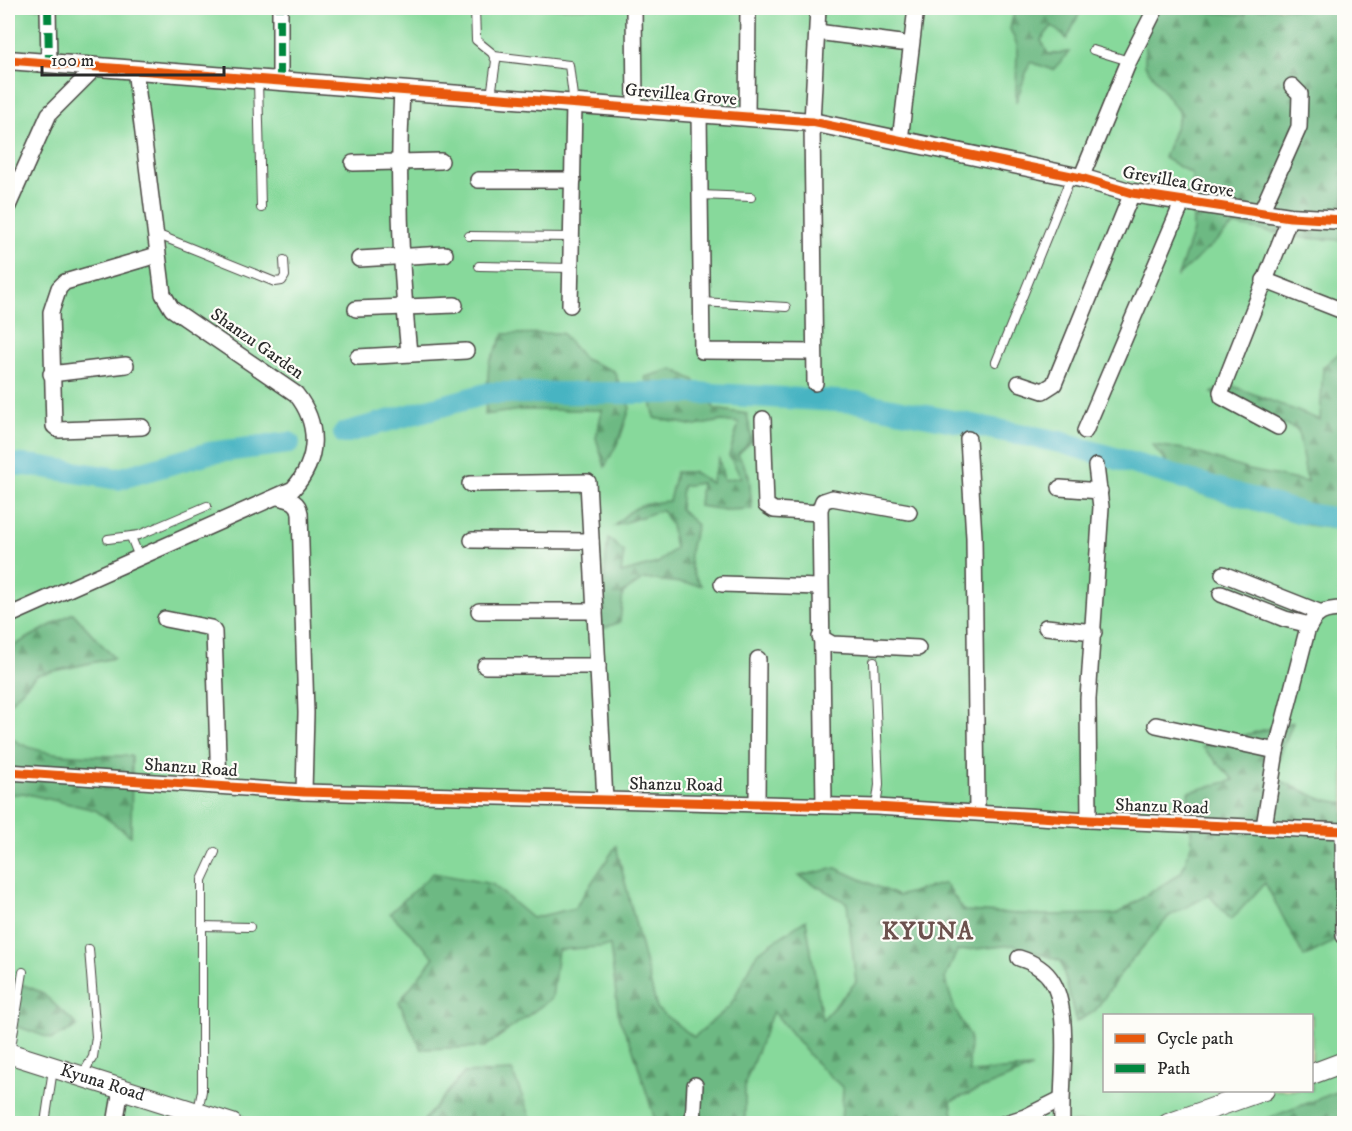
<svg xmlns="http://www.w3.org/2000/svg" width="1352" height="1131" viewBox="0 0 1352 1131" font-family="'IM FELL DW Pica',serif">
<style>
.green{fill:#87d99b;stroke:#598263;stroke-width:1.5;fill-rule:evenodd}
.forest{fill:url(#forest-firs);stroke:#4c7257;stroke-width:1.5}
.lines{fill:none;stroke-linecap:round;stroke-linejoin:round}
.river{stroke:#46b4c2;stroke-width:22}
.service-casing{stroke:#494642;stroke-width:10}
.minor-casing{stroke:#494642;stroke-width:18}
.tertiary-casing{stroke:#494642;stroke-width:21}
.secondary-casing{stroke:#494642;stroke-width:22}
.service{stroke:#fff;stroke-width:8}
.minor{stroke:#fff;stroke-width:15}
.tertiary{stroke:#fff;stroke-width:18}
.secondary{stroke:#fff;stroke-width:20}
.quiet{stroke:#00873e;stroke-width:8;stroke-dasharray:15 8;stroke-linecap:butt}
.cycleway-casing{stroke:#fdfcf7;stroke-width:13}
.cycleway{stroke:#e8590c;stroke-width:9}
.labels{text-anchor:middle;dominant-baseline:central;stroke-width:4.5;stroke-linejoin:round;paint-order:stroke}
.street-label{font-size:18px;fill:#2b2b2b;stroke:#fdfcf7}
.district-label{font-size:24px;font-weight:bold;letter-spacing:1.5px;fill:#6c514d;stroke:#fdfcf7}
</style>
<defs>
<pattern id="forest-firs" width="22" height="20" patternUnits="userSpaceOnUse" patternTransform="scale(1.5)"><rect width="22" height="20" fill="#6db983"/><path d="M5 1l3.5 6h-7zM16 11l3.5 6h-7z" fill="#5a976b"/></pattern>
</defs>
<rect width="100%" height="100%" fill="#fdfcf7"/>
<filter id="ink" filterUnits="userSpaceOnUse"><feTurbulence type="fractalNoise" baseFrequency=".0167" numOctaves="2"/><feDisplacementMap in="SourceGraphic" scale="12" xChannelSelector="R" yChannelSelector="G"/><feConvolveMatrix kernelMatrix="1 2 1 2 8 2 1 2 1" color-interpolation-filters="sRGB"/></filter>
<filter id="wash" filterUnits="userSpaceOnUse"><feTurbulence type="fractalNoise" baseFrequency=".008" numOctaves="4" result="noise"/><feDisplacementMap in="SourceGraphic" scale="24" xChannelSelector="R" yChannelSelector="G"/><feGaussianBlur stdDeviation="1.35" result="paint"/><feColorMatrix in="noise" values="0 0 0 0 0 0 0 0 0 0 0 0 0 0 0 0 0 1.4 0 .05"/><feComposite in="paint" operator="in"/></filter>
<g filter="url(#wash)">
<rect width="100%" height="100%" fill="#f5dec3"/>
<path class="green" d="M8,8H1344V1123H8ZM1104,1016H1312V1090H1104Z"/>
<g class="forest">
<path d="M1015,8H1082L1067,39L1052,26L1041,40L1048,54L1069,52L1053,70L1030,62L1016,102L1017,45L1010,29Z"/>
<path d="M1168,8H1208L1211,12L1246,15L1245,8H1344V240L1304,238L1234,225L1178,276L1193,231L1192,174L1164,158L1180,114L1145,65L1146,13Z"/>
<path d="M562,333L584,359L614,371L630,408L620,438L605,467L596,438L602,410H520L485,415L489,363L504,334Z"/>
<path d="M1344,349V530L1308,525L1191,491L1152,445L1184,449L1249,470L1307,482L1298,430L1212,393L1228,384L1320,420L1323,367Z"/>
<path d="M673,369L694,380L715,409L747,414L752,441L738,454L749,475L752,509L725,510L699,506L701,483L682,486L680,509L697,525C689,550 684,564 701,585L644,579L623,593L620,622L599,630L608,538L624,552L621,573L658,563L675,548L671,525L662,510L615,526C632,506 643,503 669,501L676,472H694L711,483L719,459L724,480L741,477L729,456L739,423L722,421L695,426L655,418L645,377Z"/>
<path d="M73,613L114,658L36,675L8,705V649Z"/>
<path d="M1293,722L1272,777L1321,799L1344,803V904L1333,942L1304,957L1265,883L1231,920L1209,895L1169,916L1121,973L1095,1011L1076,1022L1061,961L1014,945L957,951L945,979L955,1010L970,1036L969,1072L1032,1068L951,1101L954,1123H841L843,1088L814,1061L773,1011L745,1083V1123H656L632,1046L619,1019L610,946L558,950L552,998L485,1047L421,1049L399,1002L434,957L390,913L433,873L492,884L532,918L575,908L616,846L657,1009L694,1037L730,1006L758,952L806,920L822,1020L856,982L847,903L799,876L836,868L898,896L945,883L964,911L1042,915L1117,914L1181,873L1192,843L1188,792L1234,780L1202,747Z"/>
<path d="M8,735C35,760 96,755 132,756L131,836L95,810L23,793L8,795Z"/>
<path d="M8,979L41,992L78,1026L52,1039L8,1023Z"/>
<path d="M512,1071L531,1118L539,1123L431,1124L424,1120L464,1073Z"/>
<path d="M1344,1089V1123H1256Z"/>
</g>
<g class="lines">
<g class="river">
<path d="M344,433L489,393H695L856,402L1060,442L1302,513L1344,520"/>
<path d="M8,464L37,466L118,479L209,453L289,443"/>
</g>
</g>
</g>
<g filter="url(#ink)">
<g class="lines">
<defs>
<g id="service">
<path d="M475,8L476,40L492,53L496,61L491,96"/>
<path d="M1093,50L1129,61"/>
<path d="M494,56L569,65L574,104"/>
<path d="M258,80L261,208"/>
<path d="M700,195L751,197"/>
<path d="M156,234L275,282L282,281L285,276L284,260"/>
<path d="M469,236L571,237"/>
<path d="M479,266L570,268"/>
<path d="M701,302L786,307"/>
<path d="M996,362L1071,177"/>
<path d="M131,537L139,557"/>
<path d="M108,539L139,535L207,506"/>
<path d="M874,661L879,785L876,807"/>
<path d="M202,926L250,927"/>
<path d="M8,1066L23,972"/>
<path d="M82,1075L93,1057L96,1037L89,949"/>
<path d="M198,1111L202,1091V880L215,852"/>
<path d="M45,1123L53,1069"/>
</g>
<g id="minor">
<path d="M48,8L49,63"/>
<path d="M634,8L635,107"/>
<path d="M817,32L901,43"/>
<path d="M280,80V8"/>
<path d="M402,90C397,178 400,265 409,353"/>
<path d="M699,113L702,351L814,352"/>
<path d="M747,117L748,8"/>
<path d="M900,140L916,8"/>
<path d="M353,163L441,161"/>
<path d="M1081,178L1129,61L1156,8"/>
<path d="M478,180H573"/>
<path d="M8,206L49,114L96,67"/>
<path d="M1261,212L1299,127L1300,94L1292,86"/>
<path d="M359,259L445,254"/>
<path d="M1264,280L1343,311"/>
<path d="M570,305L574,104"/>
<path d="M356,309L455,305"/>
<path d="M358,357L466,351"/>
<path d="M51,374L126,365"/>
<path d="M815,383L812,122L818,8"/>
<path d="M1019,383L1043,391L1054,384L1132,193"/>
<path d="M763,419L766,505L774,510L819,513"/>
<path d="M142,427L59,430L54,426L51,312L59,288L65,282L157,255"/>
<path d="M1278,427L1222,397L1221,392L1290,217"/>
<path d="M1085,431L1183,201"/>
<path d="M968,439L974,537L977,812"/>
<path d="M470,484L588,482L605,800"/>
<path d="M1060,488L1100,491"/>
<path d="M278,497C289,500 298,500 300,513L306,713L304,792"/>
<path d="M472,540L591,541"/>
<path d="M1223,574L1319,612"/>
<path d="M722,584L819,587"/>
<path d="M1221,594L1285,619L1310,625"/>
<path d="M479,611H595"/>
<path d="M8,616L293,489C319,460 320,424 296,394L172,309L163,294L135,69"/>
<path d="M165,619L211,628L214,632L219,786"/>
<path d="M1046,627L1094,632"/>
<path d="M820,637L832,644L918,648"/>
<path d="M485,666H598"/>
<path d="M1156,725L1276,751"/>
<path d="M8,772L304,792L876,807L1089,820L1344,831"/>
<path d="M757,803L758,659"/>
<path d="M824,805L820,509L823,501L832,498L909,512"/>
<path d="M1089,820L1088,699L1101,507L1096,466"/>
<path d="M1264,827L1276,751L1307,631C1315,612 1324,609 1344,609"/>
<path d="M1343,831L1344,936"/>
<path d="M1019,958C1032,962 1044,968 1052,981C1072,1014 1060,1084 1062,1124"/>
<path d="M115,1124L121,1089"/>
<path d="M693,1124L695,1085"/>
<path d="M1003,1124L1025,1117L1061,1099"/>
</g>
<path id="tertiary" d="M8,60L812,122L1081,178L1132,193L1290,217L1344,220"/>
<g id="secondary">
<path id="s1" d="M8,1053L232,1124"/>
<path d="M1312,1074L1344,1062"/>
<path d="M1168,1124L1264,1090"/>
</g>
</defs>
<use href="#service" class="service-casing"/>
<use href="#minor" class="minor-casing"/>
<use href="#tertiary" class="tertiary-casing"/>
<use href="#secondary" class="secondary-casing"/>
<use href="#service" class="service"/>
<use href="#minor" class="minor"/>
<use href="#tertiary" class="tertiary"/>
<use href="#secondary" class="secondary"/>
<g class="quiet">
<path d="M48,8L49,63"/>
<path d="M280,80V8"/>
</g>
<defs>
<g id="cycleway">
<path d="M8,60L812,122L1081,178L1132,193L1290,217L1344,220"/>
<path d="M8,772L304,792L876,807L1089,820L1344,831"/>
</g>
</defs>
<use href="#cycleway" class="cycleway-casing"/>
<use href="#cycleway" class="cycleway"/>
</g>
</g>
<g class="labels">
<g class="street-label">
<text transform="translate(681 95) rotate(5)">Grevillea Grove</text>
<text transform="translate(1178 182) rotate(10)">Grevillea Grove</text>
<text transform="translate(257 344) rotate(35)">Shanzu Garden</text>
<text transform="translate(191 768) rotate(4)">Shanzu Road</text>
<text transform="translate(676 785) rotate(1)">Shanzu Road</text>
<text transform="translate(1162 807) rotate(2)">Shanzu Road</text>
<text stroke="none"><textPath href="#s1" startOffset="99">Kyuna Road</textPath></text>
</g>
<g class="district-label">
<text x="928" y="932">KYUNA</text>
</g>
</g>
<rect width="1352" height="1131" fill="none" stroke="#fdfcf7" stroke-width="30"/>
<rect x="1103" y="1014" width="210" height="78" fill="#fdfcf7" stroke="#a9a8a5" stroke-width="1.5"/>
<rect x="1115" y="1034" width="30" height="9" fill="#e8590c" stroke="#a9a8a5" stroke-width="1.5"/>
<text x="1157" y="1044" font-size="18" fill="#2b2b2b">Cycle path</text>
<rect x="1115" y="1064" width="30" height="9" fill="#00873e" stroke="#a9a8a5" stroke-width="1.5"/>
<text x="1157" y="1074" font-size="18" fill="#2b2b2b">Path</text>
<path d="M42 66v9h182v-9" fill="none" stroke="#2b2b2b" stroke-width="3"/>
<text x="51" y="66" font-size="18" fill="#2b2b2b" stroke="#fdfcf7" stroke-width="4.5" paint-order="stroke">100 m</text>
</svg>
